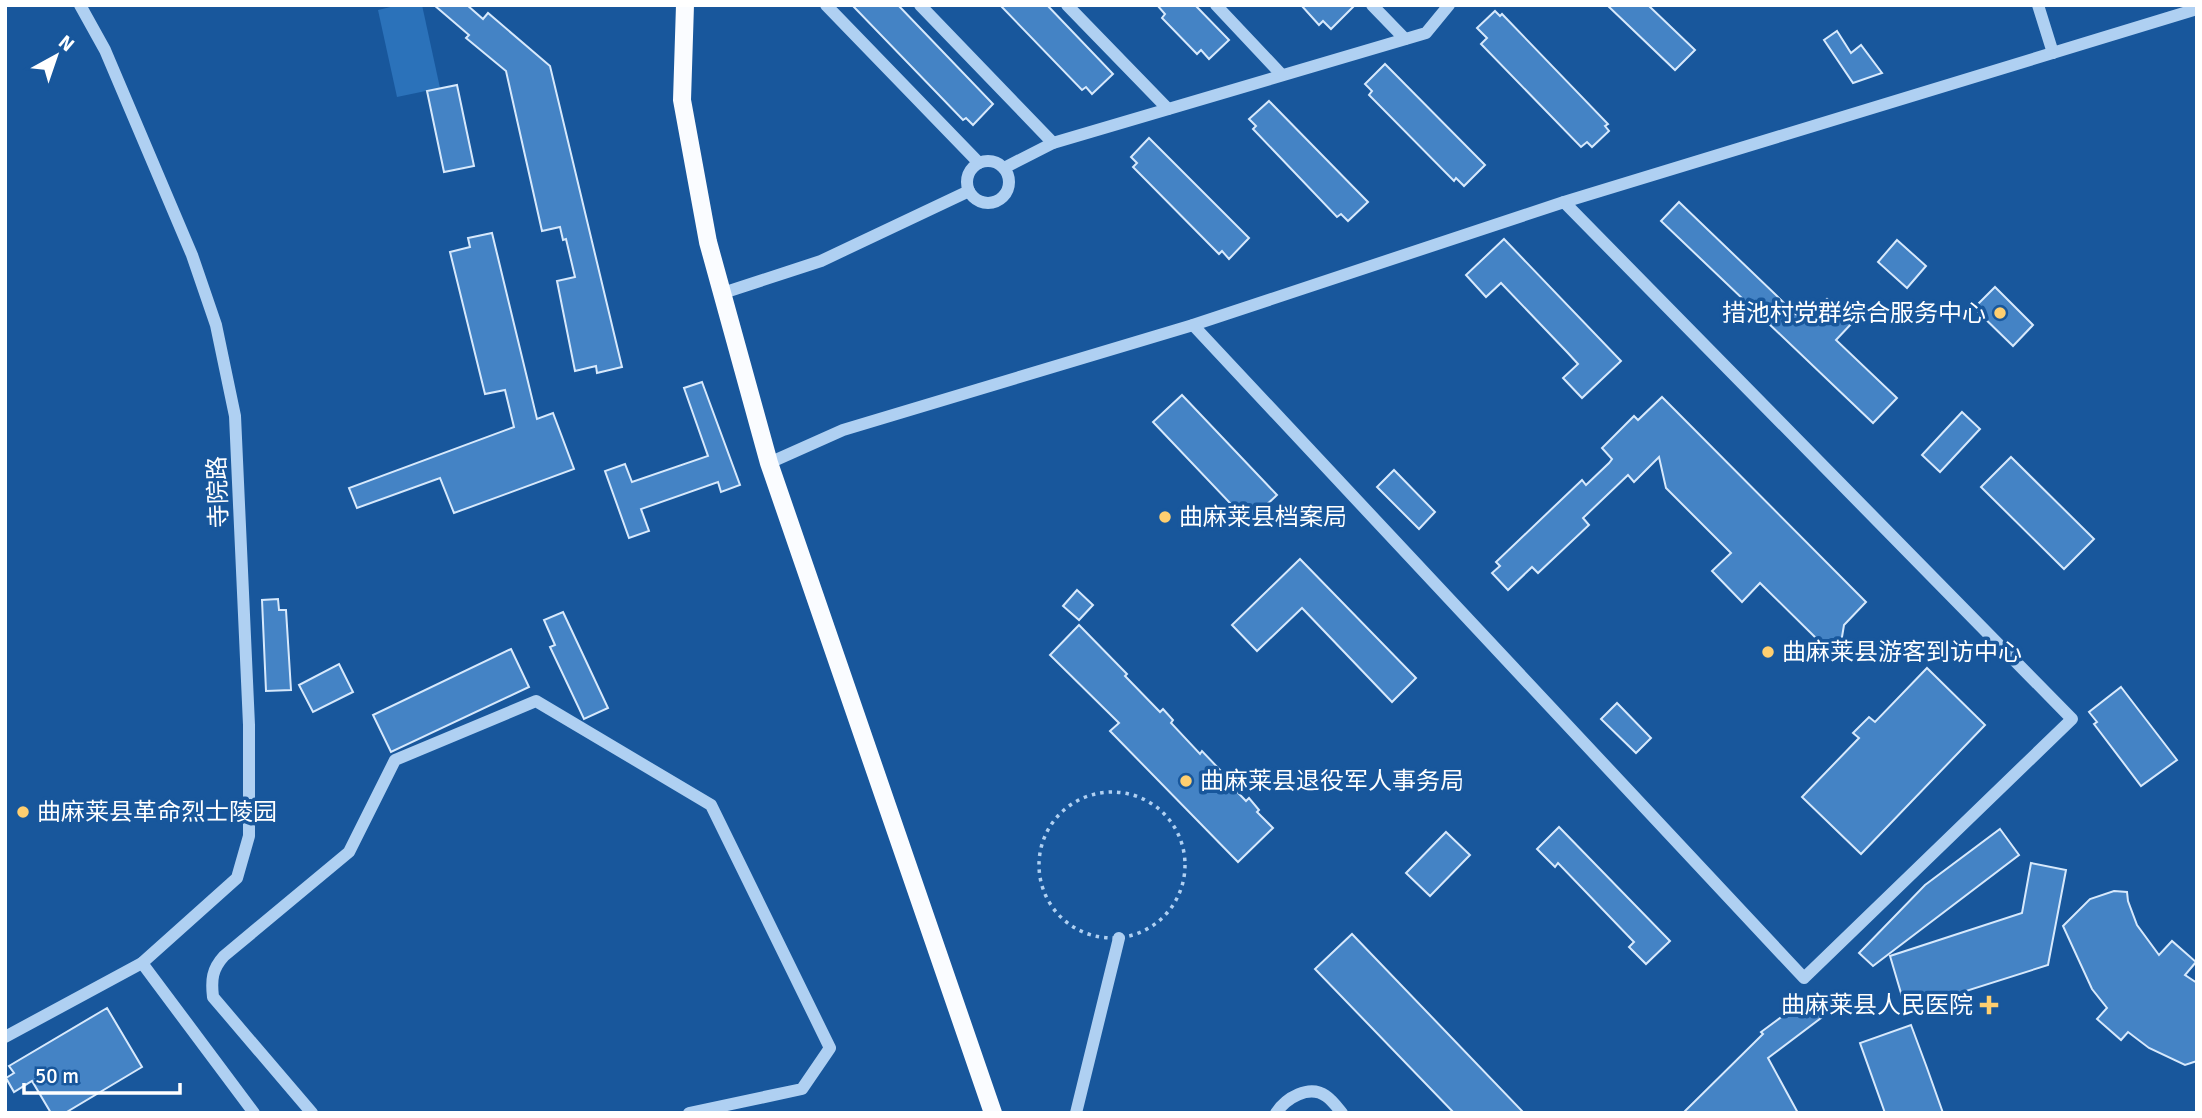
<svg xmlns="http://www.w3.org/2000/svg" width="2202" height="1118" viewBox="0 0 2202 1118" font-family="Signika,'Noto Sans SC',sans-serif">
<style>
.green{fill:#2b72ba}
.building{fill:#4483c5;stroke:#d7e9fc;stroke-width:2}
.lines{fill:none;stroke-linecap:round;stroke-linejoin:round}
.path{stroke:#afd0f2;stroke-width:3.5;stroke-dasharray:3.5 5;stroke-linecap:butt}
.minor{stroke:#afd0f2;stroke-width:12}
.major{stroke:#fafcff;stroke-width:18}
.poi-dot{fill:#ffcf70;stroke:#18579c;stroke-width:2.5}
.labels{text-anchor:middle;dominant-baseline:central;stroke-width:7;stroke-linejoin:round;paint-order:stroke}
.poi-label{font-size:24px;fill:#fff;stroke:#18579c;text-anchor:start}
.street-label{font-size:24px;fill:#fff;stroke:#18579c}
</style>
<rect width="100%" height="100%" fill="#18579c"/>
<path class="green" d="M399,5H422L440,88L397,97L378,10Z"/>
<g class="building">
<path d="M434,5H467L483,19L488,13L550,66L622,367L597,373L596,366L575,371L557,281L575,277L566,239L563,240L560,227L542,231L506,71L466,38L469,35Z"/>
<path d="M852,5H898L993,104L973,125L966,118L963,120Z"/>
<path d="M1000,5H1047L1113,74L1092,94L1086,87L1082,90Z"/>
<path d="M1157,5H1195L1229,40L1209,59L1201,50L1197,54L1162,18L1165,14Z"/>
<path d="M1301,5H1355L1331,29L1323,21L1319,25Z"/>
<path d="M1607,5H1648L1695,50L1675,70Z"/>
<path d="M1495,11L1500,16L1502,14L1608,124L1605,126L1609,131L1592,147L1587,142L1581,147L1481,44L1487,38L1477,28Z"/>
<path d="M1837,31L1851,53L1861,45L1882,73L1853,83L1824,40Z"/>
<path d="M1385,64L1485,165L1464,186L1456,178L1454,181L1369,95L1372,91L1365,84Z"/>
<path d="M457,85L474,166L444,172L427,91Z"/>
<path d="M1269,101L1368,202L1348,221L1341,214L1337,217L1253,129L1256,126L1249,119Z"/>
<path d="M1149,138L1249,238L1229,259L1222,251L1219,254L1133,167L1137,163L1131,157Z"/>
<path d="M1679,202L1804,322L1827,299L1852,323L1836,340L1897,398L1873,423L1661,221Z"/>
<path d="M492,233L537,419L553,413L574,469L454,513L440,478L357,508L349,488L514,427L505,390L485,394L450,252L470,247L468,238Z"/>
<path d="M1504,239L1621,361L1582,398L1563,378L1578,364L1567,352L1501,283L1486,297L1466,275Z"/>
<path d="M1897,240L1926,266L1907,288L1878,262Z"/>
<path d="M1995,287L2033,325L2013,346L1974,308Z"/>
<path d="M702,382L740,485L721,492L718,482L641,509L649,531L629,538L605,471L625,464L632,482L708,456L684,388Z"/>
<path d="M1182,395L1277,495L1248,522L1153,422Z"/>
<path d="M1662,397L1866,602L1844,625L1842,637L1834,646L1823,645L1760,583L1742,602L1712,571L1731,553L1666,488L1659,457L1634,482L1628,475L1583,518L1589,525L1538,573L1532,567L1508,590L1492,573L1500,566L1496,562L1582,480L1586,485L1609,463L1612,459L1602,448L1634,416L1638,420Z"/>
<path d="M1962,412L1980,429L1940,472L1922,455Z"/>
<path d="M2011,457L2094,539L2064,569L1981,487Z"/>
<path d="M1394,470L1435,512L1419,529L1377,487Z"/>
<path d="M1300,559L1416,678L1392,702L1302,608L1257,651L1232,625Z"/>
<path d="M1077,590L1093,605L1079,620L1063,606Z"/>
<path d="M278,599L279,610H286L291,690L266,691L262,600Z"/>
<path d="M563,612L608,708L584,719L550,647L555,645L544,620Z"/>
<path d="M1079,625L1127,674L1125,676L1160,712L1163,709L1173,720L1171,723L1200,754L1202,751L1220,770L1218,772L1246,801L1249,798L1259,810L1257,812L1273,828L1238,862L1110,731L1119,723L1050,655Z"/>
<path d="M511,649L529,687L391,752L373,715Z"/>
<path d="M339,664L353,692L313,712L299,685Z"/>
<path d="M1927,668L1985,725L1861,854L1802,797L1859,738L1853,733L1869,717L1875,722Z"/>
<path d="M2121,687L2177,760L2141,786L2094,724L2097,722L2089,712Z"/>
<path d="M1617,703L1651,738L1636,753L1601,719Z"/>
<path d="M1559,827L1670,941L1646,964L1629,947L1634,942L1558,863L1555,867L1537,849Z"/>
<path d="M2000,829L2019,855L1873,966L1859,953L1925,885Z"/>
<path d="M1446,832L1470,855L1430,896L1406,873Z"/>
<path d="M2031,863L2066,870L2048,965L1906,1010L1890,956L2022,913Z"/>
<path d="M2114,891L2127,892L2128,901L2137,925L2159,955L2172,941L2196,962L2185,975L2197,983V1061L2185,1065L2149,1048L2128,1032L2121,1040L2097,1019L2107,1008L2092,989L2063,926L2090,899Z"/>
<path d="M1352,934L1524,1113H1454L1315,969Z"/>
<path d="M1807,998L1821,1018L1768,1058L1798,1113H1683L1763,1034L1761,1032Z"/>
<path d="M107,1008L142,1067L65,1113H51L32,1081L14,1092L6,1078L14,1073L9,1066Z"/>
<path d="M1911,1025L1927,1068L1943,1113H1885L1860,1043Z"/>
</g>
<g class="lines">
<circle class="path" cx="1112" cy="865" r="73"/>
<g class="minor">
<path d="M826,5L979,163"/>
<path d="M920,5L1053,143"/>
<path d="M1067,5L1168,109"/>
<path d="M1216,5L1282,75"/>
<path d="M1372,5L1405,39"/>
<path d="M2038,5L2053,53"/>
<circle cx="988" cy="182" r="21"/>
<path d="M1004,168L1053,143L1426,33L1449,5"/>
<path d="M723,293L821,261L969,191"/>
<path d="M1193,325L1804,978L2072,719L1564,202"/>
<path d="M769,463L843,430L1193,325L1564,202L2197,9"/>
<path d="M142,963L254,1113"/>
<path d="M5,1037L142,963L237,878L249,836V725L235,416L216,325L192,255L105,50L80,5"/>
<path d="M312,1113L213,997C211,980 212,969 224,956L349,852L395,760L536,701L711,805L830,1048L802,1089L689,1113"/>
<path d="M1076,1113L1119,938"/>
<path d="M1276,1113C1286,1098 1309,1084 1326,1096C1332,1100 1337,1107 1342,1113"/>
</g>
<path class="major" d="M685,5L682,100L708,242L769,463L993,1113"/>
</g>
<g class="poi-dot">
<circle cx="2000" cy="313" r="7"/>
<circle cx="1165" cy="517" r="7"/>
<circle cx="1768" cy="652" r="7"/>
<circle cx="1186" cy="781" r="7"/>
<circle cx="23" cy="812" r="7"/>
<path d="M1985.5 994.5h7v7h7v7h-7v7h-7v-7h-7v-7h7z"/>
</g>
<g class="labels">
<g class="poi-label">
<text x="1986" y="313" text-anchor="end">措池村党群综合服务中心</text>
<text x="1179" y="517">曲麻莱县档案局</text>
<text x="1782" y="652">曲麻莱县游客到访中心</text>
<text x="1200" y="781">曲麻莱县退役军人事务局</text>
<text x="37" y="812">曲麻莱县革命烈士陵园</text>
<text x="1973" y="1005" text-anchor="end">曲麻莱县人民医院</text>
</g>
<g class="street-label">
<text transform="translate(218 492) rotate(-92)">寺院路</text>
</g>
</g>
<rect width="2202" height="1118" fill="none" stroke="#ffffff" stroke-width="14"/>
<g transform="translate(56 56) rotate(40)" stroke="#18579c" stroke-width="5" paint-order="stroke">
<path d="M0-5L12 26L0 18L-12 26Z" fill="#ffffff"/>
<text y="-10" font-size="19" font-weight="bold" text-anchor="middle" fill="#ffffff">N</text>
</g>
<path d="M24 1083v10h156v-10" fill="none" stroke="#ffffff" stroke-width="3.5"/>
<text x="35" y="1083" font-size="21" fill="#ffffff" stroke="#18579c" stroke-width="5" paint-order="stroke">50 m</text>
</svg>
